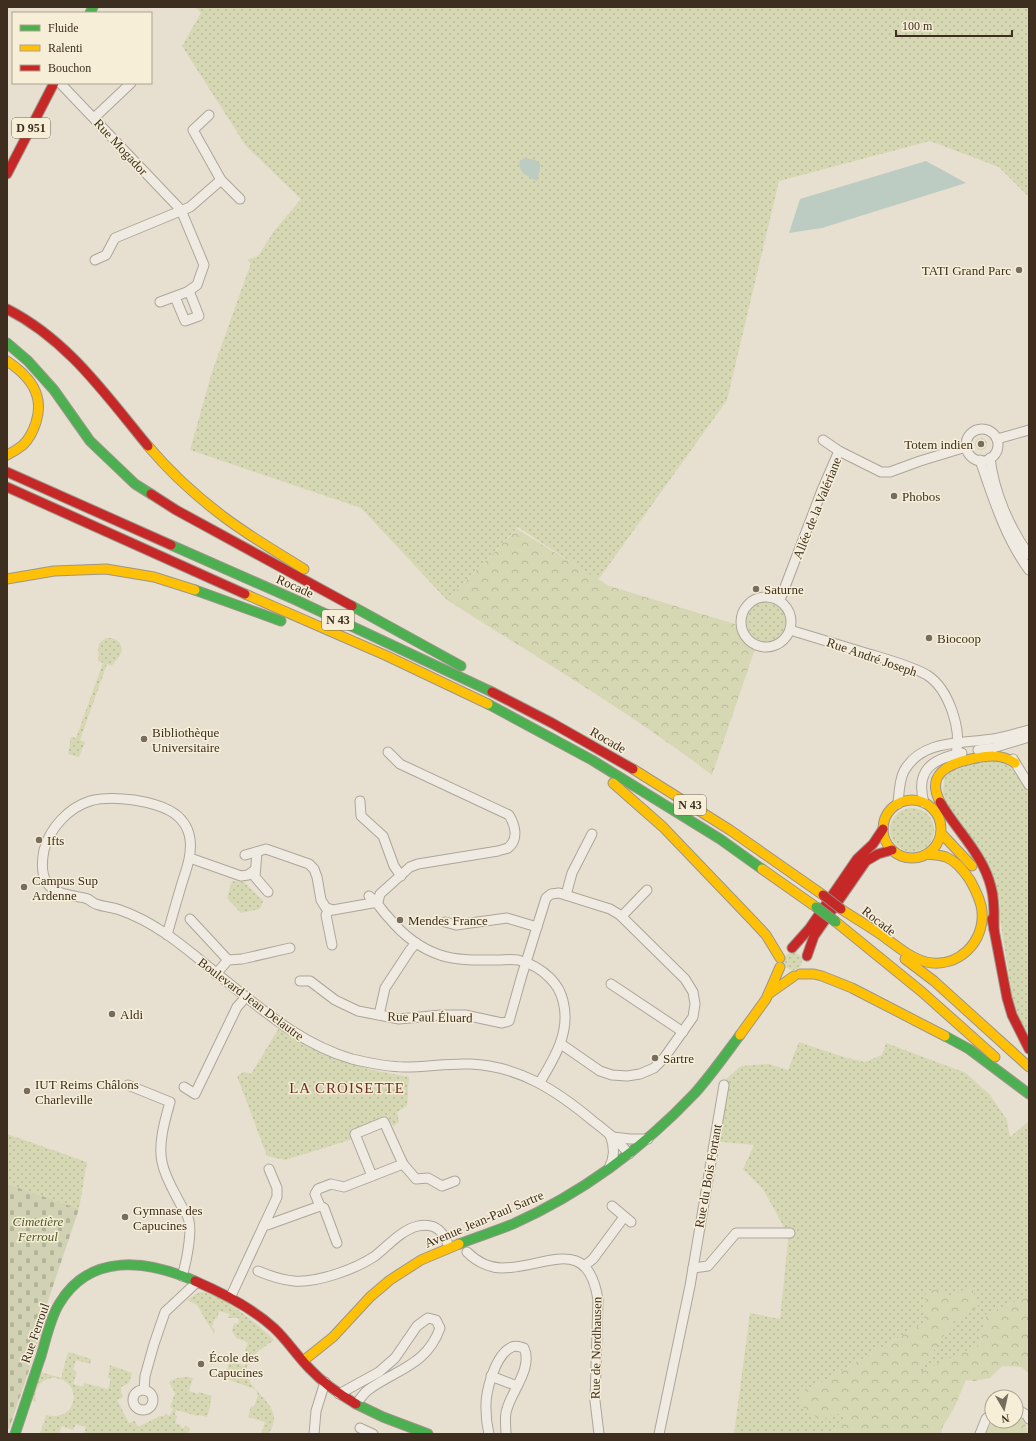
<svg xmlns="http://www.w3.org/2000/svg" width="1036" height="1441" viewBox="0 0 1036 1441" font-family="Georgia,serif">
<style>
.green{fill:url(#green-dots)}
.forest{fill:url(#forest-crowns)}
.cemetery{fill:url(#cemetery-stones)}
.water{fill:#bcccc2}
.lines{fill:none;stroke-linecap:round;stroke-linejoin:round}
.street-casing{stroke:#ada599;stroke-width:11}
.fast-casing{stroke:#9c958a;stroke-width:11}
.slow-casing{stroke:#9c958a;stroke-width:11}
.jam-casing{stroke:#9c958a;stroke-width:11}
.street{stroke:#efebe3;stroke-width:9}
.fast{stroke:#4caf50;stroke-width:9}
.slow{stroke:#ffc107;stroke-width:9}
.jam{stroke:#c62828;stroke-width:9}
.fast-bridge-casing{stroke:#928b80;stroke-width:11;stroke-linecap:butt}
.jam-bridge-casing{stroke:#928b80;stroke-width:11;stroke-linecap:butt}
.fast-bridge{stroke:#4caf50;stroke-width:9}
.jam-bridge{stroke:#c62828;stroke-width:9}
.poi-dot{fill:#786c5e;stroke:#f7eed8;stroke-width:1.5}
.labels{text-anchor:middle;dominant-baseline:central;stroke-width:3;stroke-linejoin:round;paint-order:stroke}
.shield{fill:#f7eed8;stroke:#756857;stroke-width:1}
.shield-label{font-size:12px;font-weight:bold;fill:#3d2e20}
.street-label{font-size:13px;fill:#3d2e20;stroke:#f7eed8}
.poi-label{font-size:13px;fill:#3d2e20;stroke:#f7eed8;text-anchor:start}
.park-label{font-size:13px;font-style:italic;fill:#4d5a26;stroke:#f7eed8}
.quarter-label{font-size:15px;letter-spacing:1px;fill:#6b2e1e;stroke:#f7eed8}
</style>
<defs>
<pattern id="green-dots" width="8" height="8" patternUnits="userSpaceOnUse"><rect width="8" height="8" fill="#d6d7b3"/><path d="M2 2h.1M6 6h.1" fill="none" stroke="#b9b99a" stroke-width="1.8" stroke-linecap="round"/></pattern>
<pattern id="forest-crowns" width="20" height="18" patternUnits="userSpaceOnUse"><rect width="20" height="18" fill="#d6d7b3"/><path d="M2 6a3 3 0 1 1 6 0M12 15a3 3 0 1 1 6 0" fill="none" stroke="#b9b99a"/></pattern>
<pattern id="cemetery-stones" width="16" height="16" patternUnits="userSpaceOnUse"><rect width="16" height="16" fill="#d1d1b3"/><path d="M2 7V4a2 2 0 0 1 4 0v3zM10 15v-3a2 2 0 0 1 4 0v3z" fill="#b4b49a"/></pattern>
</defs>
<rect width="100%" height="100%" fill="#e7e0d1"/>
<g class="green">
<path d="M195,7H1029V197L999,167L930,141L779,181L727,400L598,580L518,527L447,600L361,508L190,450L212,372L251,263L247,260L258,256L274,231L301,199L246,146L182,46L201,13Z"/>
<circle cx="981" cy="444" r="6"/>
<circle cx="765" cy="622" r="22"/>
<path d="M107,638C117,637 125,645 120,655C118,660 114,661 112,666L107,664L80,740L85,742L79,757L68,754L71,737L76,738L103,663L98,661C101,651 93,644 107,638Z"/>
<path d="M995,758L1015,770L1029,794L1028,835L1029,844V1038L1015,1014L996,894L942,800L945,772Z"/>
<circle cx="912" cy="830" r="22"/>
<path d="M232,881L244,882L263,901L260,909L241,913L227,898Z"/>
<circle cx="793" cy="961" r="9"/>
<path d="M279,1028L316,1049L372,1070L409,1077L407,1106L397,1112L399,1122L393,1126L387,1117L351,1130L353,1139L285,1160L267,1156L237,1076L244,1072L251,1074Z"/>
<path d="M799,1042L844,1057L865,1062L882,1055L886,1043L966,1073L990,1095L1007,1120L1010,1137L1029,1121V1299L1027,1297L987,1313L979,1345L917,1374L954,1321L978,1307L924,1323L801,1394L845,1411L844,1421L829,1434H734L750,1313L780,1319L788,1241L785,1229L763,1189L743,1169L754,1145L713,1141L725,1080L741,1066L769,1064L788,1070Z"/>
<path d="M7,1134L87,1162L79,1209L7,1184Z"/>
<path d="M200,1292C218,1290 261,1327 274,1340C266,1346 255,1352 250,1360C231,1389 293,1401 268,1434H261L265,1422L248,1417L251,1406L254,1407L258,1395L256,1390L252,1388L224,1378L230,1361L245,1366L247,1360L243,1359L248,1342L236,1338L232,1331L234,1323L238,1324L239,1319L238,1318H228L229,1314L219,1311L217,1319L215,1318L212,1328L215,1329L214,1334L197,1305L187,1300Z"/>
<path d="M68,1352L91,1359L90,1364L76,1360L73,1370L77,1372L73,1384L83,1387L84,1383L108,1389L111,1379L108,1378L110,1365L132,1373L129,1383L121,1387V1393L123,1397L117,1400L129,1423L135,1421L138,1427L160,1416H164L165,1414L170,1416L173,1408L170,1407L175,1393L169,1382L177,1378L188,1377L193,1378L189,1391L198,1394L199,1392L212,1396L210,1403L211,1404L207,1417L198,1415L197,1416L176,1410L175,1415L177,1416L175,1423L181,1425L180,1427L184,1428L185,1426L190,1428L188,1434H84L86,1427L76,1424L73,1430L62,1426L59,1434H40L46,1415C75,1423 84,1387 60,1379C54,1377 47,1378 42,1382C36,1387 34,1395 36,1402L31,1400L41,1372L61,1378Z"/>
</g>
<g class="forest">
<path d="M517,529L609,586L735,624C738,637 744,643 755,649L712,775C628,711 536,657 447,600Z"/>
<path d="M972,1286L978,1307L954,1321L918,1373L979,1345L987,1313L1027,1297L1029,1299V1373L1021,1367L1002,1366L990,1378L974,1381L966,1380L954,1408L943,1426L941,1434H829L843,1421L845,1412L820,1420L799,1404L801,1394L924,1323L926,1291L943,1289L950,1296Z"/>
<path d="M1016,1415C1025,1418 1026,1426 1028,1434H986L992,1421H1016Z"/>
</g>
<path class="cemetery" d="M7,1184L79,1209L45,1310L49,1311L9,1429H7Z"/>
<g class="water">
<path d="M526,158L535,160L540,164V169L537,181C529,177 516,172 520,160Z"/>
<path d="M926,161L966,183L822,228L789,233L800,199Z"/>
</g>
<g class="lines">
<defs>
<g id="street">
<path d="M60,83L181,210L204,265L197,285L187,292L160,302"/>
<path d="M209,115L193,130L221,180L240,199"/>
<path d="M94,118L131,83"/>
<path d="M95,260L106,255L115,238L190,207L221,180"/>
<path d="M175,297L185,321L199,316L189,291"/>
<circle cx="982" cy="445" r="16"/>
<path d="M997,439L1029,430"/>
<path d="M823,440L839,451"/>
<path d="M990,458C994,492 1009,527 1029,555"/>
<path d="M980,460C993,498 1005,537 1029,570"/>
<circle cx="766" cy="622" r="25"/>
<path d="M780,600L822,490L839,451L881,472H890L920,461L966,447"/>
<path d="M790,630C817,638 843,646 869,654C889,660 909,665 927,675C949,689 962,730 956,754"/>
<path d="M978,750L993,748L1029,737"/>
<path d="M1013,759L1029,785"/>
<path d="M360,801L361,816L383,836L394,866L401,876"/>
<path d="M924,803C915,770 932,759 962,753"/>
<path d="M898,804C899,794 899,781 904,771C922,739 962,744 993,739C1005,737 1017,733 1029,730"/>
<path d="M257,852L255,877L268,892"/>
<path d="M245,855L266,849L309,864L314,869L317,877L321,900L326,908L333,910L378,902L380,894L410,867L418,864L498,851C501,850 505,849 508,848C519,839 515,825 509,815L400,764L388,752"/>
<path d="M190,858L241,876L248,875L255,870"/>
<path d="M566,895L572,873L592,834"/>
<path d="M369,896C379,903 380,909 389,918C402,934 420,948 440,955C458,961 478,960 497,960C504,960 511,959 518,960C530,963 541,969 550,978C556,984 561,992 563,1001C571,1031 555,1057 540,1082"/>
<path d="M330,909L326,915L332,945"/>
<path d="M622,916L647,890"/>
<path d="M190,919L228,960"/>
<path d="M445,922L456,925L507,918L537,927"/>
<path d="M167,935C172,917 177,900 182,883C187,868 192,854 190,839C186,811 158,804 134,800C119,798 104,797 90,801C68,808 50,828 44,850C42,860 41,874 47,883C56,896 75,895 88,899C89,900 95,904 96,904C104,907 112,907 120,910C161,924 193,955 226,981C265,1012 303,1045 352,1059C369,1063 387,1067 405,1067C427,1067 448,1063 470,1064C519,1066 556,1090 593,1121C606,1131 619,1141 629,1154"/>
<path d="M216,974L228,960L242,959L290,948"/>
<path d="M300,981H310L335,1000L358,1011L379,1015L399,1019L441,1015H465L502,1023L509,1021L522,975L546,898L551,894L559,893L610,909L620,915L685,979L693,992L695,1004L693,1017L664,1058L654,1068L640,1074L627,1076L612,1075L600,1071L561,1044"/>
<path d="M611,984L683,1032"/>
<path d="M379,1015L385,988L410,950L416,943"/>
<path d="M128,1085L170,1102C165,1120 158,1143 162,1162C165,1178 175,1193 182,1207C185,1211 188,1216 189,1221C192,1234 186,1264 182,1276"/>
<path d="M184,1087L195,1094L237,1007L246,997"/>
<path d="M613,1137L630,1139H648"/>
<path d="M609,1168C615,1157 615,1147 610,1135"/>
<path d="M372,1176L355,1134L384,1122L403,1164L416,1179L428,1178L442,1186L455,1181"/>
<path d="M320,1206L324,1208L337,1243"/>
<path d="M612,1206L631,1222"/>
<path d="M264,1225H267L320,1206L315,1194L318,1189L331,1184L344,1187L403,1164"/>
<path d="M467,1252C476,1261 489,1268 502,1268C545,1268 588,1233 598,1300L595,1401L599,1434"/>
<path d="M584,1266L593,1259L624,1217"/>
<path d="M693,1268L708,1266L736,1233H790"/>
<path d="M258,1271C270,1276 281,1280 294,1281C317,1283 356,1269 375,1256C388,1246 401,1230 418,1226C436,1222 444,1232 449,1247"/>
<path d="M230,1298L277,1197V1188L269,1169"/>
<path d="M491,1376L517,1386"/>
<path d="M144,1390L145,1376L154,1344L165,1312L197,1282"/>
<circle cx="143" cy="1400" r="10"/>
<path d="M339,1394L379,1372L395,1358L417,1326L428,1318L436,1320L440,1328C427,1365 397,1369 368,1390C364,1393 360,1399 356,1404"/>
<path d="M1016,1409L1027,1415L1029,1419"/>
<path d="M360,1428L373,1434"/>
<path d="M314,1434L316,1411L325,1382"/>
<path d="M489,1434C487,1426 486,1417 486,1409C485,1393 495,1354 512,1347C516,1345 520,1347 524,1348C533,1367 512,1391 507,1409C504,1416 506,1426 506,1434"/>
<path d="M659,1434L690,1286L724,1085"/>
<path d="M980,1434L986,1419L992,1413"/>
</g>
<g id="fast">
<path d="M90,13L93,7"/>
<path d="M7,343L28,361L54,390L90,441L135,484L151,494"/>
<path d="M171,545L298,601L492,692"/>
<path d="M195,590L281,621"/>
<path d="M352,606L461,666"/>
<path d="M488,704L592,760L720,839L762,869"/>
<path d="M945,1036L969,1049L1029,1094"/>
<path d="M459,1244C477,1237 496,1231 513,1224C582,1193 643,1148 695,1093C711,1075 725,1055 740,1035"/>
<path d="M356,1404L383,1417L428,1434"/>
<path d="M15,1434C24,1408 32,1382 41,1356C46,1339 50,1319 59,1304C90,1252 147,1260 195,1281"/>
</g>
<g id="slow">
<path d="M7,361C19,369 33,381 37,396C42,412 34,434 23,445C18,449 13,452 7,455"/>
<path d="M148,446C170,472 196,496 224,517C249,536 277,552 304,569"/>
<path d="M7,579L54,571L106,569L154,577L195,590"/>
<path d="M245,594L387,656L488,704"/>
<path d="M633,769L730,830L823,895"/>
<path d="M613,783L663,827L753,921L766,935L780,958"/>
<circle cx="912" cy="829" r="29"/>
<path d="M940,802C926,775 947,764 971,759C986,756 1001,753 1015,763"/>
<path d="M941,833L972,866"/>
<path d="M762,869L816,907"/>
<path d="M841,909C856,919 872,928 887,939C899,948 911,958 926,962C958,969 985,942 982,911C981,900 975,889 970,880C964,871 956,861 946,857C940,855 934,855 928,854"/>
<path d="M836,922L922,992L995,1057"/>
<path d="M905,959L934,981L1029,1067"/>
<path d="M800,974H814L822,976L852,988L945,1036"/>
<path d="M770,993L794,976"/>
<path d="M740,1035L766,999L780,967"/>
<path d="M303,1361L333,1337L370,1297L390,1280L421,1260L459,1244"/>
</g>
<g id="jam">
<path d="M7,174L54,83"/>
<path d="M7,309C68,340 105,394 148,446"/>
<path d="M7,472L171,545"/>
<path d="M7,487L245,594"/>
<path d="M151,494L176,510L352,606"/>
<path d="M492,692L552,723L633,769"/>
<path d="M940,802C956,830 983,854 991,887C995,901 994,916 994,930"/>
<path d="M992,919L1007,998L1012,1015L1029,1049"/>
<path d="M792,948L809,929L857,859L873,844L883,829"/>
<path d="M807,956L814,936L866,861L878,854L892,850"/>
<path d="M195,1281C223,1293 251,1307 274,1328C287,1340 297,1356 310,1369C323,1383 339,1394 356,1404"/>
</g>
</defs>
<use href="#street" class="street-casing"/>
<use href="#fast" class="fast-casing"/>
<use href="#slow" class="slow-casing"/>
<use href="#jam" class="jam-casing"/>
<use href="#street" class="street"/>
<use href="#fast" class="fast"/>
<use href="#slow" class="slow"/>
<use href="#jam" class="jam"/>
<defs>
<path id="fast-bridge" d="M816,907L836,922"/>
<path id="jam-bridge" d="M823,895L841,909"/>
</defs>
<use href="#fast-bridge" class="fast-bridge-casing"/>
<use href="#jam-bridge" class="jam-bridge-casing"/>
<use href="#fast-bridge" class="fast-bridge"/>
<use href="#jam-bridge" class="jam-bridge"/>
</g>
<g class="poi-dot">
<circle cx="1019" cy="270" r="4"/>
<circle cx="981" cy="444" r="4"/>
<circle cx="894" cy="496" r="4"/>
<circle cx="756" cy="589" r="4"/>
<circle cx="929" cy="638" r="4"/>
<circle cx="144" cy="739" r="4"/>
<circle cx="39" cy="840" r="4"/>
<circle cx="24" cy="887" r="4"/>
<circle cx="400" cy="920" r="4"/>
<circle cx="112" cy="1014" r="4"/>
<circle cx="655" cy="1058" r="4"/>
<circle cx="27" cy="1091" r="4"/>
<circle cx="125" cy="1217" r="4"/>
<circle cx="201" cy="1364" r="4"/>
</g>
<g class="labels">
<g class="shield">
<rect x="12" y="118" width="38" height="20" rx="3"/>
<rect x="322" y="610" width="32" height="20" rx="3"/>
<rect x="674" y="795" width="32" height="20" rx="3"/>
</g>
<g class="shield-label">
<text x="31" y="128">D 951</text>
<text x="338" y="620">N 43</text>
<text x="690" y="805">N 43</text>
</g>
<g class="street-label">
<text transform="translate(121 147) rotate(47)">Rue Mogador</text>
<text transform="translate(817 508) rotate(-68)">Allée de la Valériane</text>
<text transform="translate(295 586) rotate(24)">Rocade</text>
<text transform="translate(872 657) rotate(19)">Rue André Joseph</text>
<text transform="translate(608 740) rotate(30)">Rocade</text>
<text transform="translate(879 921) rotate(38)">Rocade</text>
<text transform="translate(251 999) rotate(37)">Boulevard Jean Delautre</text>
<text transform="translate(430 1017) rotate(1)">Rue Paul Éluard</text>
<text transform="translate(708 1176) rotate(-80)">Rue du Bois Fortant</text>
<text transform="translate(484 1219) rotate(-23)">Avenue Jean-Paul Sartre</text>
<text transform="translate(35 1333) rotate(-71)">Rue Ferroul</text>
<text transform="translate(596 1348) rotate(-89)">Rue de Nordhausen</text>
</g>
<g class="poi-label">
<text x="1011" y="270" text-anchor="end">TATI Grand Parc</text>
<text x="973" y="444" text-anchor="end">Totem indien</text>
<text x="902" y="496">Phobos</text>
<text x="764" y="589">Saturne</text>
<text x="937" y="638">Biocoop</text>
<text x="152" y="732">Bibliothèque<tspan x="152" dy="15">Universitaire</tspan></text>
<text x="47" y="840">Ifts</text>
<text x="32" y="880">Campus Sup<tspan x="32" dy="15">Ardenne</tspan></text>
<text x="408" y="920">Mendes France</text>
<text x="120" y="1014">Aldi</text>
<text x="663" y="1058">Sartre</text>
<text x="35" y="1084">IUT Reims Châlons<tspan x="35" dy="15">Charleville</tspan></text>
<text x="133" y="1210">Gymnase des<tspan x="133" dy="15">Capucines</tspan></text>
<text x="209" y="1357">École des<tspan x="209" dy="15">Capucines</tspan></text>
</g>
<g class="park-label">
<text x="38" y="1221">Cimetière<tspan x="38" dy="15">Ferroul</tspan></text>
</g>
<g class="quarter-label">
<text x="347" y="1088">LA CROISETTE</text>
</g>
</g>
<rect width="1036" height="1441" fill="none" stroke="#3d2e20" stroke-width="16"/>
<rect x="12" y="12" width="140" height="72" fill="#f7eed8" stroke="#ada18e"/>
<rect x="20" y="25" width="20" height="6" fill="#4caf50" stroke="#ada18e"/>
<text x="48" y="32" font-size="12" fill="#3d2e20">Fluide</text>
<rect x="20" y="45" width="20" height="6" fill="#ffc107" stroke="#ada18e"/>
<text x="48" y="52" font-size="12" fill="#3d2e20">Ralenti</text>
<rect x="20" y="65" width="20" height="6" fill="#c62828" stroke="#ada18e"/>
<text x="48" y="72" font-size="12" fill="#3d2e20">Bouchon</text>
<g transform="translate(1004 1409) rotate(171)"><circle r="19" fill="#f7eed8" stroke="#ada18e"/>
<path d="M0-3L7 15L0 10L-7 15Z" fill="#786c5e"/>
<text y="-6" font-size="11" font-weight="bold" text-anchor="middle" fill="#3d2e20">N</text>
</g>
<path d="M896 30v6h116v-6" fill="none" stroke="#3d2e20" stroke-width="2"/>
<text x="902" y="30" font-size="12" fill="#3d2e20" stroke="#f7eed8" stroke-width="3" paint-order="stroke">100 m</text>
</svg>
